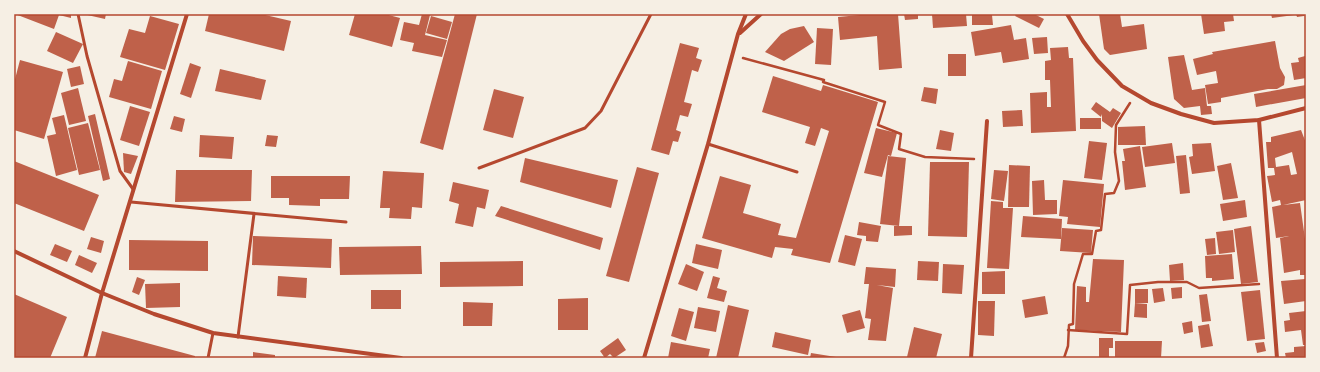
<svg xmlns="http://www.w3.org/2000/svg" width="1320" height="372" viewBox="0 0 1320 372" font-family="'Open Sans',sans-serif">
<style>
.building{fill:#bf614a;fill-rule:evenodd}
.lines{fill:none;stroke-linecap:round;stroke-linejoin:round}
.path{stroke:#b5482f;stroke-width:2.5}
.service{stroke:#b5482f;stroke-width:3}
.minor{stroke:#b5482f;stroke-width:4}
.neatline{fill:none;stroke:#b5482f;stroke-width:1.5}
</style>
<rect width="100%" height="100%" fill="#f6efe4"/>
<g class="building">
<path d="M15,14H71V18L59,15L54,29Z"/>
<path d="M83,14H106L105,19Z"/>
<path d="M209,14H261L291,21L284,51L205,31Z"/>
<path d="M355,14H385L400,18L392,47L349,35Z"/>
<path d="M422,14L430,15L425,35L447,40L442,57L412,51L414,43L400,40L404,22L419,25Z"/>
<path d="M455,14H477L443,150L420,143Z"/>
<path d="M870,14H898L902,68L879,70L877,36L840,40L838,17Z"/>
<path d="M904,14H918V19L905,20Z"/>
<path d="M932,14H966L967,26L933,28Z"/>
<path d="M972,14L992,15L993,25H972Z"/>
<path d="M1016,14H1034L1044,19L1039,28L1015,16Z"/>
<path d="M1099,14H1120L1122,27L1144,24L1147,49L1110,55L1104,49Z"/>
<path d="M1201,14H1233L1234,21L1224,22L1225,31L1204,34Z"/>
<path d="M1271,14H1294V15L1272,18Z"/>
<path d="M1296,14H1304V16L1297,17Z"/>
<path d="M150,16L179,24L165,70L120,57L129,29L145,33Z"/>
<path d="M431,16L452,22L447,39L426,33Z"/>
<path d="M1011,25L1014,40L1026,38L1029,59L1003,63L1001,52L975,56L971,32Z"/>
<path d="M804,26L814,42L784,61L765,52L781,34L790,29Z"/>
<path d="M817,28L833,29L831,65L815,64Z"/>
<path d="M56,32L83,44L73,63L47,51Z"/>
<path d="M1047,37L1048,53L1034,54L1032,38Z"/>
<path d="M1275,41L1280,68L1285,77L1284,85L1277,89H1268L1221,98V102L1208,104L1205,85L1218,83L1216,71L1197,75L1193,59L1213,54L1212,52Z"/>
<path d="M680,43L699,48L696,58L702,60L698,72L692,70L684,102L692,104L688,117L680,115L676,130L681,132L678,142L673,141L669,155L651,150Z"/>
<path d="M1068,47L1069,58H1073L1076,131L1031,133L1030,93L1047,92V107H1051L1050,80H1045V61L1051,60L1050,48Z"/>
<rect x="948" y="54" width="18" height="22"/>
<path d="M1184,55L1192,90L1205,88L1207,106H1211L1212,114L1201,115L1200,106L1184,108L1174,99L1168,57Z"/>
<path d="M1305,56L1306,78L1294,80L1291,63L1299,62L1298,58Z"/>
<path d="M20,60L63,72L44,139L14,130V83Z"/>
<path d="M128,61L162,71L151,109L109,97L114,79L122,81Z"/>
<path d="M190,63L201,67L191,98L180,94Z"/>
<path d="M80,66L84,84L71,87L67,69Z"/>
<path d="M220,69L266,80L261,100L215,91Z"/>
<path d="M773,76L821,91L823,85L878,102L830,263L791,255L793,249L775,247L772,258L702,238L720,176L751,185L743,213L781,224L778,235L796,238L829,131L821,128L815,146L805,143L810,127L762,112Z"/>
<path d="M1306,85V98L1256,107L1254,94Z"/>
<path d="M924,87L938,89L936,104L921,101Z"/>
<path d="M78,88L86,121L69,125L61,93Z"/>
<path d="M494,89L524,97L513,138L483,130Z"/>
<path d="M1096,102L1110,112L1113,108L1121,113L1112,128L1102,121V114L1101,117L1091,109Z"/>
<path d="M130,106L150,112L139,146L120,140Z"/>
<path d="M1022,110L1023,126L1003,127L1002,111Z"/>
<path d="M95,114L110,179L103,181L88,116Z"/>
<path d="M64,115L77,170L56,176L47,136L56,134L52,118Z"/>
<path d="M174,116L185,119L182,132L170,129Z"/>
<rect x="1080" y="118" width="21" height="11"/>
<path d="M88,123L100,170L79,175L68,128Z"/>
<path d="M1145,126L1146,145H1118V127Z"/>
<path d="M876,128L897,133L891,156L888,155L882,177L864,173Z"/>
<path d="M940,130L954,133L951,151L936,149Z"/>
<path d="M1301,130L1306,143V200L1283,205L1300,203L1306,246V275H1300V270L1284,273L1280,238L1289,236L1276,238L1272,207L1281,205L1280,200L1272,202L1267,176L1275,175L1274,168H1268L1266,142H1271V137ZM1292,152L1297,174L1291,175L1289,165L1276,167L1275,158Z"/>
<path d="M200,135L234,137L232,159L199,157Z"/>
<path d="M267,135L278,136L276,147L265,146Z"/>
<path d="M1089,141L1107,143L1102,180L1084,178Z"/>
<path d="M1172,143L1175,163L1145,167L1142,147Z"/>
<path d="M1211,143L1215,171L1192,174L1189,157L1193,156L1192,144Z"/>
<path d="M1140,146L1146,187L1125,190L1122,161H1125L1123,149Z"/>
<path d="M123,153L138,156L131,174L124,172Z"/>
<path d="M1186,155L1190,193L1180,194L1176,156Z"/>
<path d="M888,156L906,158L899,226L880,224Z"/>
<path d="M525,158L618,180L611,208L520,182Z"/>
<path d="M14,161L99,195L84,231L14,203Z"/>
<path d="M930,162H969L967,237L928,236Z"/>
<path d="M1231,163L1238,198L1223,200L1217,166Z"/>
<path d="M1009,165L1030,166L1029,207H1008Z"/>
<path d="M637,167L659,173L629,282L606,276Z"/>
<path d="M176,170H252L251,201L175,202Z"/>
<path d="M994,170L1008,171L1004,201L991,199Z"/>
<path d="M383,171L424,173L422,208L412,207L411,219L389,218L390,208H380Z"/>
<path d="M271,176H350L349,199H320V206L289,205V198H271Z"/>
<path d="M1044,180L1045,200H1057V214L1033,215L1032,181Z"/>
<path d="M1063,180L1104,184L1100,227L1067,224L1068,217L1059,216Z"/>
<path d="M453,182L489,190L485,209L477,207L473,227L455,223L459,204L449,201Z"/>
<path d="M1245,200L1247,217L1223,221L1220,204Z"/>
<path d="M991,201L1003,202V208H1013L1009,269L987,268Z"/>
<path d="M501,206L603,238L600,250L495,216Z"/>
<path d="M1023,216L1062,219L1061,239L1021,237Z"/>
<path d="M859,222L881,226L878,242L866,241V236L857,235Z"/>
<path d="M894,226H912V235L894,236Z"/>
<path d="M1251,226L1258,282L1241,284L1234,229Z"/>
<path d="M1062,228L1093,230L1091,253L1060,251Z"/>
<path d="M1233,230L1235,252L1219,254L1216,232Z"/>
<path d="M845,235L862,239L855,266L838,262Z"/>
<path d="M253,236L332,239L331,268L252,265Z"/>
<path d="M91,237L104,241L101,253L87,249Z"/>
<path d="M1215,238L1216,254L1207,255L1205,239Z"/>
<path d="M129,240L208,241V271L129,270Z"/>
<path d="M55,244L72,251L67,262L50,255Z"/>
<path d="M696,244L722,250L718,269L692,263Z"/>
<path d="M421,246L422,274L340,275L339,247Z"/>
<path d="M1232,254L1234,279L1212,281V278H1206L1205,256Z"/>
<path d="M79,255L97,263L92,273L75,265Z"/>
<path d="M1093,259L1124,260L1121,332L1075,330L1077,286L1086,287V302H1089Z"/>
<path d="M523,261V286L440,287V262Z"/>
<path d="M918,261L939,262L938,281L917,280Z"/>
<path d="M1183,263L1184,280L1170,281L1169,265Z"/>
<path d="M686,264L704,272L697,291L678,284Z"/>
<path d="M943,264L964,265L962,294L942,293Z"/>
<path d="M866,267L896,269L895,287L877,285L893,288L886,341L868,340L871,319L865,318L869,284H864Z"/>
<path d="M1005,271V294H982V272Z"/>
<path d="M278,276L307,278L306,298L277,296Z"/>
<path d="M713,276L720,278L717,288L727,291L724,302L707,298Z"/>
<path d="M137,277L145,280L139,295L132,292Z"/>
<path d="M1305,279L1306,301L1284,304L1281,281Z"/>
<path d="M180,283V307L146,308L145,284Z"/>
<path d="M1182,287V298L1172,299L1171,288Z"/>
<path d="M1163,288L1165,301L1154,303L1152,289Z"/>
<rect x="1135" y="289" width="13" height="14"/>
<rect x="371" y="290" width="30" height="19"/>
<path d="M1260,290L1265,339L1247,341L1241,292Z"/>
<path d="M14,294L67,317L50,358H14Z"/>
<path d="M1207,294L1211,321L1202,322L1199,295Z"/>
<path d="M1045,296L1048,314L1025,318L1022,300Z"/>
<path d="M588,298V330H558V299Z"/>
<path d="M978,301H995L994,336L978,335Z"/>
<path d="M463,302L493,303L492,326H463Z"/>
<path d="M1135,303L1147,304V318L1134,317Z"/>
<path d="M728,305L749,310L740,349L738,358H716Z"/>
<path d="M698,307L720,311L716,332L694,328Z"/>
<path d="M679,308L694,312L686,341L671,336Z"/>
<path d="M860,310L865,328L847,333L842,315Z"/>
<path d="M1306,311V345H1303L1301,330L1285,332L1284,321L1290,320L1289,313Z"/>
<path d="M1192,321L1193,332L1184,334L1182,323Z"/>
<path d="M1209,324L1213,346L1201,348L1198,326Z"/>
<path d="M914,327L942,334L936,358L907,357Z"/>
<path d="M102,331L195,356V358H95Z"/>
<path d="M775,332L811,340L808,355L772,347Z"/>
<path d="M618,338L626,350L614,358L610,354L605,358L600,351Z"/>
<path d="M1099,338H1113V348H1109V358H1099Z"/>
<path d="M1115,341H1162L1161,358H1115Z"/>
<path d="M671,342L710,349L708,358H668Z"/>
<path d="M1264,342L1266,351L1257,353L1255,343Z"/>
<path d="M1306,346V358H1286L1285,353L1294,352V347Z"/>
<path d="M253,352L275,355V358H253Z"/>
<path d="M811,353L836,357V358H810Z"/>
</g>
<g class="lines">
<g class="path">
<path d="M743,58L824,80L823,82L885,102L878,125L901,134L899,149L925,157L974,159"/>
<path d="M1068,330L1127,334L1130,285L1158,282H1187L1199,288L1259,284"/>
<path d="M1064,358L1068,346L1069,325L1073,324L1074,284L1083,254H1092L1096,231L1101,230L1105,194L1114,193L1119,181L1115,152L1116,125L1130,103"/>
</g>
<g class="service">
<path d="M78,14L87,56L120,171L133,189"/>
<path d="M708,144L797,172"/>
<path d="M479,168L585,128L601,111L651,14"/>
<path d="M131,202L346,222"/>
<path d="M238,337L254,214"/>
<path d="M208,358L213,333"/>
</g>
<g class="minor">
<path d="M1067,14L1083,41L1097,60L1122,86L1151,103L1181,114L1214,123L1259,120L1306,108"/>
<path d="M740,33L761,14"/>
<path d="M1259,120L1277,358"/>
<path d="M14,251L102,293L154,314L213,333L401,358"/>
<path d="M85,358L102,293L187,14"/>
<path d="M644,358L708,144L738,34L746,14"/>
<path d="M971,358L987,121"/>
</g>
</g>
<rect width="1320" height="372" fill="none" stroke="#f6efe4" stroke-width="30"/>
<rect x="15" y="15" width="1290" height="342" class="neatline"/>
</svg>
